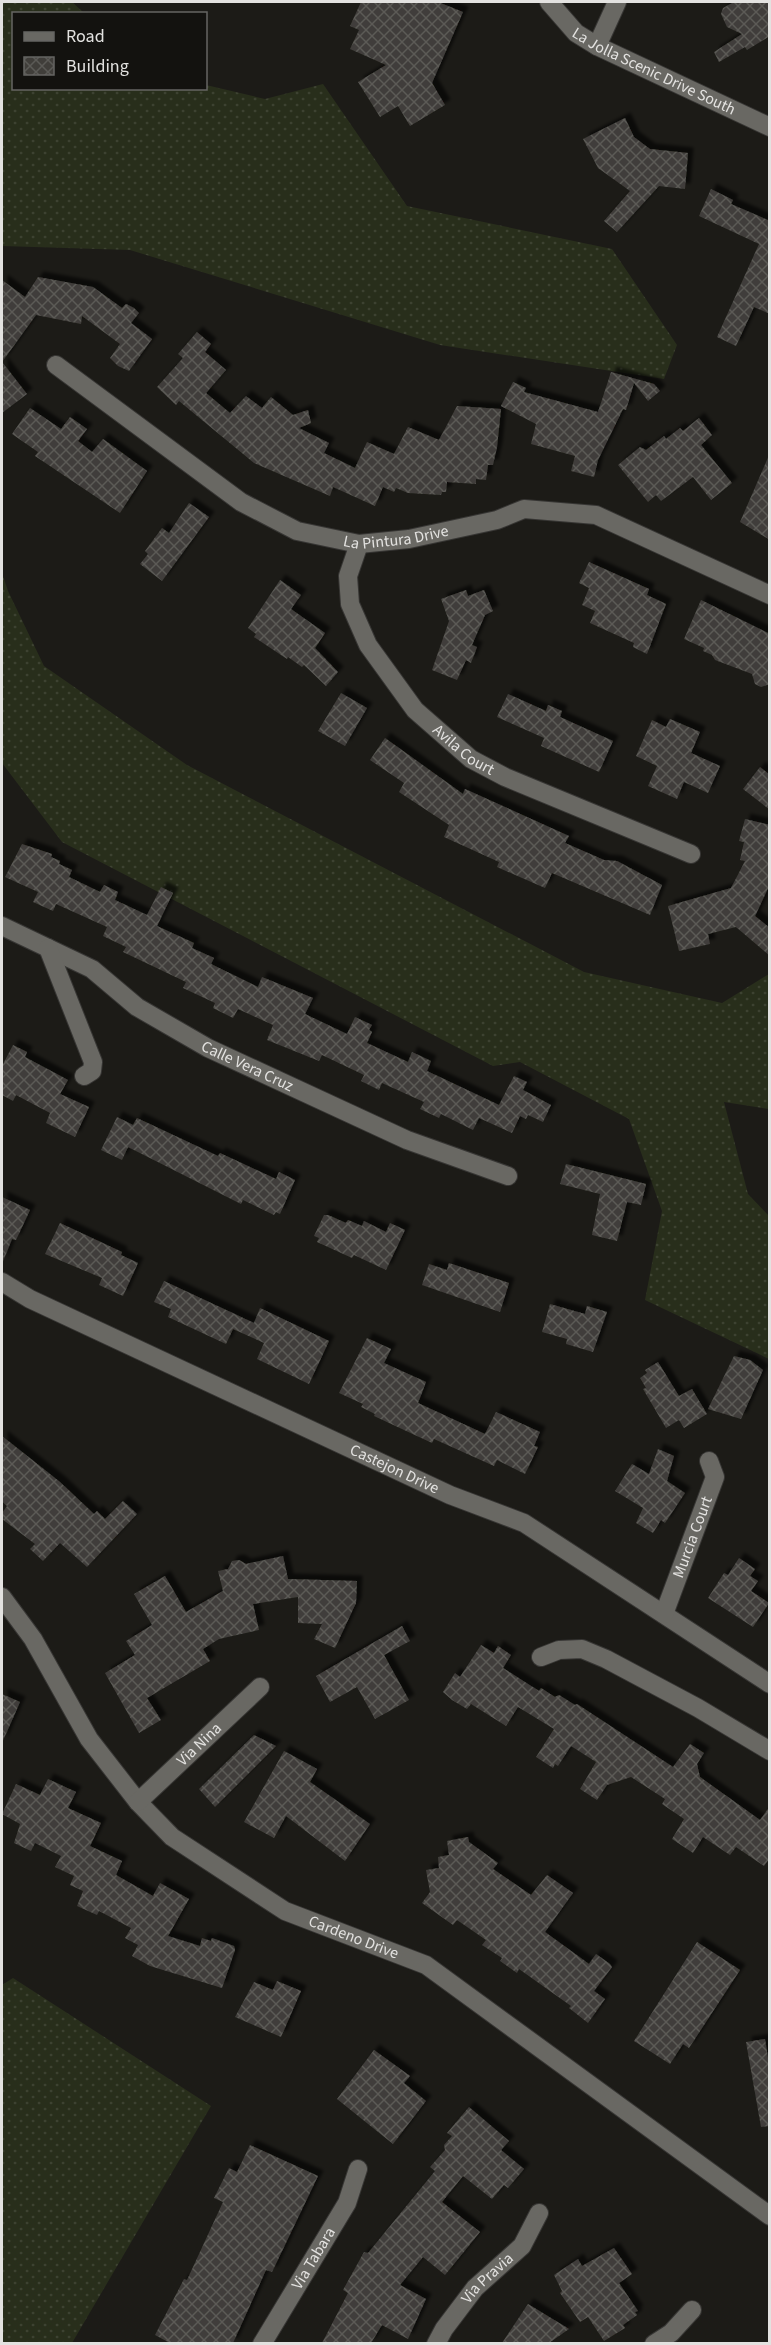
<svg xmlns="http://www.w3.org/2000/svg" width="771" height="2345" viewBox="0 0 771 2345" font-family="'Source Sans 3',sans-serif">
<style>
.grass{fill:url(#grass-dots)}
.building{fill:url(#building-cross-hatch);filter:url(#shadow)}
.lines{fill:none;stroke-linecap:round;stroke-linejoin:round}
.minor-casing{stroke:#373634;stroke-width:20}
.minor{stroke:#696863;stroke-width:18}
.labels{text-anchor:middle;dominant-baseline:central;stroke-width:6;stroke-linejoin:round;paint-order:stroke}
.street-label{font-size:16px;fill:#e3e2e0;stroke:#13120f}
</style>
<defs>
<pattern id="grass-dots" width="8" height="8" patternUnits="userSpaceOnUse" patternTransform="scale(1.5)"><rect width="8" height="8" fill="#282e1b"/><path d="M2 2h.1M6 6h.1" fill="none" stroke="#3d4231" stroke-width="1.8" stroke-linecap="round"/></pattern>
<pattern id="building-cross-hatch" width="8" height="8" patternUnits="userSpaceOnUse" patternTransform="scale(1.5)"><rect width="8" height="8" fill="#403e3a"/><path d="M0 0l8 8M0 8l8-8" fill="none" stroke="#5b5a56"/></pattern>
<filter id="shadow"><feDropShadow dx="5.5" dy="-5.5" stdDeviation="1.5" flood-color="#0009"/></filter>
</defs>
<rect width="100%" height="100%" fill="#1c1b17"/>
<g class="grass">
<path d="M2,2H72L84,13L14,14V88H206V85L265,99L323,84L407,206L612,249L677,345L664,379L440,345L130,250L2,246Z"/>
<path d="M2,573L8,591L44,666L187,765L584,972L722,1003L769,974V1109L724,1102L748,1194L769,1216V1359L645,1300L662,1211L629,1119L520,1062L493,1066L62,842L2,763Z"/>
<path d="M13,1978L211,2106L72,2343H2V1985Z"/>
</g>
<g class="building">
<path d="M361,2H438L463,12L432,83L445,105L410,126L398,106L380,117L358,82L386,65L350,49L359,30L350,26Z"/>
<path d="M734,2H770V36L747,50L745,47L719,62L714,52L742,34L727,27L721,14L723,8Z"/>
<path d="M625,118L634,137L650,149L688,153L685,189L659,186L617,232L604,221L630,191L598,168L583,139Z"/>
<path d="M711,189L733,200L731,204L770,221V314L754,307L736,346L717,337L759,244L699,216Z"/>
<path d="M38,277L93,287L122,308L126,304L134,308L139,313L131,323L152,339L129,371L118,366L110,358L120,344L82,316L81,324L36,315L2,362L27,394L2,413V280L25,297Z"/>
<path d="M197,332L211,344L205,352L226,370L206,393L230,413L246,396L262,408L271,397L293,415L308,410L311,423L299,428L329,443L324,453L355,468L367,442L394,454L408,427L439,440L457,406L501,409L497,447L493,465H488L486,480L476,479V484L447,482L446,492H442L441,495L408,493L396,488L394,492L383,487L375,506L333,487L330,496L254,463L179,401L176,405L157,387L183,358L178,354Z"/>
<path d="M611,372L654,384L660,391L648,401L634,383L626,410L623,409L598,460L594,477L571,471L575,456L531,444L536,424L501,406L513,382L526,388L524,392L598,412Z"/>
<path d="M30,408L61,429L70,417L87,429L78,441L92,452L103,439L147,471L120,513L35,456L38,452L12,434Z"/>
<path d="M699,418L712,435L701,445L732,483L711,500L693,477L661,501L656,495L648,502L618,465L640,447L646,450L664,436L666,439L680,428L683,431Z"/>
<path d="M770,453V540L740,522Z"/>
<path d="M189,503L209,517L162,581L140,564L148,554L145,551L162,528L169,533Z"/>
<path d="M589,562L649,589L647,595L666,604L647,654L633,647L634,643L590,623L595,611L582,605L589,588L579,583Z"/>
<path d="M280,580L301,595L291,609L325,633L315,648L338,672L326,686L304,665L302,667L288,657L287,659L254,637L256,634L248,628Z"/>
<path d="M466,590L468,596L484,590L493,611L485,615L472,645L477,647L471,663L466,660L457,680L432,670L449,621L441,599Z"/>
<path d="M701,600L770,634V684L761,687L755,684L752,674L715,660L712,655L703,651L704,648L684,639Z"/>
<path d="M341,693L367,708L345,746L318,731Z"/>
<path d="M508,694L546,711L548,705L562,711L560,717L613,741L599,772L541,746L544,738L497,717Z"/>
<path d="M670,719L700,732L691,753L720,766L708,793L684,782L677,799L648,786L657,766L636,756L652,720L666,727Z"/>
<path d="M385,738L463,794L465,789L569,836L565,843L604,860L617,861L662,885L650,915L552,873L545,888L497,867L499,862L444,837L449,825L399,792L404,783L370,760Z"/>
<path d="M760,767L770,775V810L743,789Z"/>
<path d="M745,819L770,825V884L755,916L770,928V956L736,927L708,934L710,944L679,951L668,906L731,888L745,861L740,860L744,842L739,841Z"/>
<path d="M22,844L52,854L51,857L60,861L59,864L72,870L69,877L100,892L104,885L118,892L115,900L147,915L161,887L173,893L157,926L194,943L192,948L214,958L211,964L258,987L262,977L313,998L305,1014L347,1034L355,1017L372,1025L369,1030L372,1032L367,1043L408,1062L412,1052L431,1061L427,1071L499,1105L514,1076L527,1082L523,1090L551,1105L543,1122L528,1115L526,1119L520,1116L512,1133L479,1118L473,1130L441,1114L439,1118L420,1109L424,1102L382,1083L379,1090L361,1081L364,1075L322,1055L319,1061L267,1040L273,1025L238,1009L233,1018L213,1008L215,1003L183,988L186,982L123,952L126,947L103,936L107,927L56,904L53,911L33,902L38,892L5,877Z"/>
<path d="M13,1045L27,1052L25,1057L68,1080L60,1094L89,1107L75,1137L46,1123L50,1113L16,1095L13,1101L2,1095V1066Z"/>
<path d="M117,1117L133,1125L137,1118L218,1156L220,1153L276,1179L279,1172L295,1180L280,1214L276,1212L274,1215L243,1200L241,1204L128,1147L122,1160L101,1150Z"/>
<path d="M566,1164L646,1184L641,1205L627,1202L617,1241L592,1235L600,1194L560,1184Z"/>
<path d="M2,1197L30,1210L16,1240L12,1239L2,1264Z"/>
<path d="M324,1215H328L346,1223L348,1220L362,1226L364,1221L386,1232L390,1223L405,1230L386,1270L354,1255L352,1258L317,1242L319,1238L314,1236Z"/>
<path d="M60,1223L122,1252L121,1255L138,1263L123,1296L99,1285L102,1278L45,1254Z"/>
<path d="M449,1263L509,1283L500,1312L422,1285L429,1264L447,1270Z"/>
<path d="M164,1281L254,1323L260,1308L329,1341L309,1384L257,1359L264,1343L233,1329L226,1344L168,1317L171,1309L154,1302Z"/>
<path d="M550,1304L585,1314L587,1306L607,1312L593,1352L566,1344L567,1339L542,1332Z"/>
<path d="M367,1338L391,1349L384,1363L426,1382L418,1403L485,1434L496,1412L540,1432L534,1446L538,1447L525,1474L497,1460L494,1466L434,1439L432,1443L374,1416L375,1414L361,1407L363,1404L339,1393Z"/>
<path d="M734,1356L750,1360L763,1370L741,1419L708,1409Z"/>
<path d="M658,1362L679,1396L692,1389L707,1414L684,1428L679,1420L666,1428L643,1389L646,1388L640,1378L647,1373L645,1370Z"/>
<path d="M2,1436L60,1482L94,1514L97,1511L105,1519L123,1501L137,1514L87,1567L60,1543L43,1561L30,1549L35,1544L2,1519V1513L7,1506L2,1501Z"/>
<path d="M658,1449L674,1456L667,1481L685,1493L665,1523L661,1520L653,1533L636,1523L643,1508L615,1491L632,1464L649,1474Z"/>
<path d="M283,1556L288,1579L357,1581L356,1603L335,1648L314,1639L322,1624L298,1623V1597L253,1604L259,1630L219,1639L203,1649L210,1661L147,1698L161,1720L139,1733L105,1673L135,1655L126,1641L152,1625L134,1594L165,1576L186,1612L223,1591L218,1571L228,1569L232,1561L239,1560L246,1564Z"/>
<path d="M739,1558L755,1569L750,1576L758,1581L751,1591L769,1603L753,1627L708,1598L724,1573L728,1575Z"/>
<path d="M402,1626L410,1641L384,1655L409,1700L375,1719L357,1687L330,1702L316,1676Z"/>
<path d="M481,1645L494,1653L498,1646L511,1655L503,1668L539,1691L541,1688L555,1697L559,1695L575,1705L577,1704L673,1767L690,1744L704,1753L697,1764L700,1777L760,1820L770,1806V1858L764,1866L736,1847L730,1855L703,1837L693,1853L672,1839L684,1819L662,1804L665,1799L631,1777L607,1785L597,1800L580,1789L596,1762L571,1746L558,1766L555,1764L553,1768L536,1757L554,1729L518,1707L506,1726L471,1704L467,1709L452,1700L443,1692L455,1673L460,1677Z"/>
<path d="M2,1694L20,1702L2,1743Z"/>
<path d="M254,1735L276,1746L215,1807L199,1789Z"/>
<path d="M284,1751L317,1769L310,1782L370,1824L345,1861L286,1816L274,1838L244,1822Z"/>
<path d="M48,1779L76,1792L68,1808L101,1823L90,1846L122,1861L116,1875L153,1896L160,1883L189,1899L168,1936L200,1946L202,1938L211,1941L212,1938L234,1946L235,1950L222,1988L150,1966L132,1956L138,1945L125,1938L131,1928L99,1911L97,1915L77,1906L83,1891L70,1885L74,1876L55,1867L61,1856L35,1843L31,1851L14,1843L20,1824L2,1814L16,1784L40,1795Z"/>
<path d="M468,1837L469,1842L498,1863L493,1869L531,1895L547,1875L573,1893L545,1932L589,1964L596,1954L610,1964L612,1967L594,1991L605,1999L588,2023L569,2008L571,2006L519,1969L517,1973L500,1961L502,1958L482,1945L486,1940L457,1920L453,1925L422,1903L430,1892L426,1870L439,1868L438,1857L449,1855L447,1841Z"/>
<path d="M697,1942L740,1970L689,2048L683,2044L670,2064L634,2041Z"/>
<path d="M277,1981L301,1991L281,2037L235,2017L254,1982L273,1990Z"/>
<path d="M765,2039L770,2071V2126L761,2127L746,2042Z"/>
<path d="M374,2050L410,2076L404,2083L426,2101L393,2144L337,2099Z"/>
<path d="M469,2107L509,2141L501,2150L524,2169L508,2188L504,2185L492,2199L463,2176L442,2202L480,2232L445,2275L423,2257L400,2285L426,2299L408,2339L382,2325L371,2343H322L348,2293L343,2290L364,2252L368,2253L435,2171L430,2167L445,2150L444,2145L452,2136L447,2133Z"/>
<path d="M250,2145L318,2176L272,2272L266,2270L233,2343H170L155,2335L184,2279L187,2280L223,2202L214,2198L229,2168L237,2172Z"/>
<path d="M614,2248L632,2274L619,2283L638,2311L635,2312L637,2315L623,2325L625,2328L604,2341L588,2317L580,2322L560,2293L562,2291L554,2275L578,2259L582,2266Z"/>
<path d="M528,2304L569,2329L549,2343H502Z"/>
</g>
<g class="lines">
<defs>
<g id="minor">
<path id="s1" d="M549,2L576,33L597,46L770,127"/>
<path d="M597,46L617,2"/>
<path id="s2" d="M56,365L241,502L297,531L359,544L409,539L497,520L524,509L596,515L770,595"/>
<path id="s3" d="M359,544L348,576L350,604L368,645L415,710L471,759L505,777L691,854"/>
<path id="s4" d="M2,926L92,969L137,1007L208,1048L407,1140L508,1176"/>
<path d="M48,948L93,1062L92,1071L84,1076"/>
<path id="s5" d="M2,1282L30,1299L450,1495L524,1523L770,1684"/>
<path id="s6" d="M2,1597L33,1639L89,1739L138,1802L172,1837L285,1911L426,1965L770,2216"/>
<path id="s7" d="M664,1614L715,1477L709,1461"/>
<path d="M541,1657L559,1650L582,1649L606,1659L698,1708L770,1751"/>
<path id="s8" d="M138,1802L260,1687"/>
<path id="s9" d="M262,2344L347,2203L358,2169"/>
<path id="s10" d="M436,2344L444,2329L475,2288L522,2246L539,2213"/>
<path d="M654,2344L671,2333L692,2310"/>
</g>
</defs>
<use href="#minor" class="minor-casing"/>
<use href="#minor" class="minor"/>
</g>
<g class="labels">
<g class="street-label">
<text stroke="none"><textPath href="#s1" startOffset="128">La Jolla Scenic Drive South</textPath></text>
<text stroke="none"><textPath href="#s2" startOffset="394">La Pintura Drive</textPath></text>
<text stroke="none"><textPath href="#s3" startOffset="250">Avila Court</textPath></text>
<text stroke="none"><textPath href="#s4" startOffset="284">Calle Vera Cruz</textPath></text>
<text stroke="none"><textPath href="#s5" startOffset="435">Castejon Drive</textPath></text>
<text stroke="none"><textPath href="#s7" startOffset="82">Murcia Court</textPath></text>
<text stroke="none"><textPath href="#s8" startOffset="84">Via Nina</textPath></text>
<text stroke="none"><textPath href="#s6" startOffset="504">Cardeno Drive</textPath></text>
<text stroke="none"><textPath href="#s9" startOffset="100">Via Tabara</textPath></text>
<text stroke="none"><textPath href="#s10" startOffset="84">Via Pravia</textPath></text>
</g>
</g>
<rect width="771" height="2345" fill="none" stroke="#e3e2e0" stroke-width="6"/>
<rect x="12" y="12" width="195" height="78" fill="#13120f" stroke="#666563" stroke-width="1.5"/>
<rect x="24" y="32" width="30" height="9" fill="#696863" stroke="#666563" stroke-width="1.5"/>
<text x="66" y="42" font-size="18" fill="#e3e2e0">Road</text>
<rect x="24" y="57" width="30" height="18" fill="url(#building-cross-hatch)" stroke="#666563" stroke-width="1.5"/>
<text x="66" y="72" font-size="18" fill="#e3e2e0">Building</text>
</svg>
